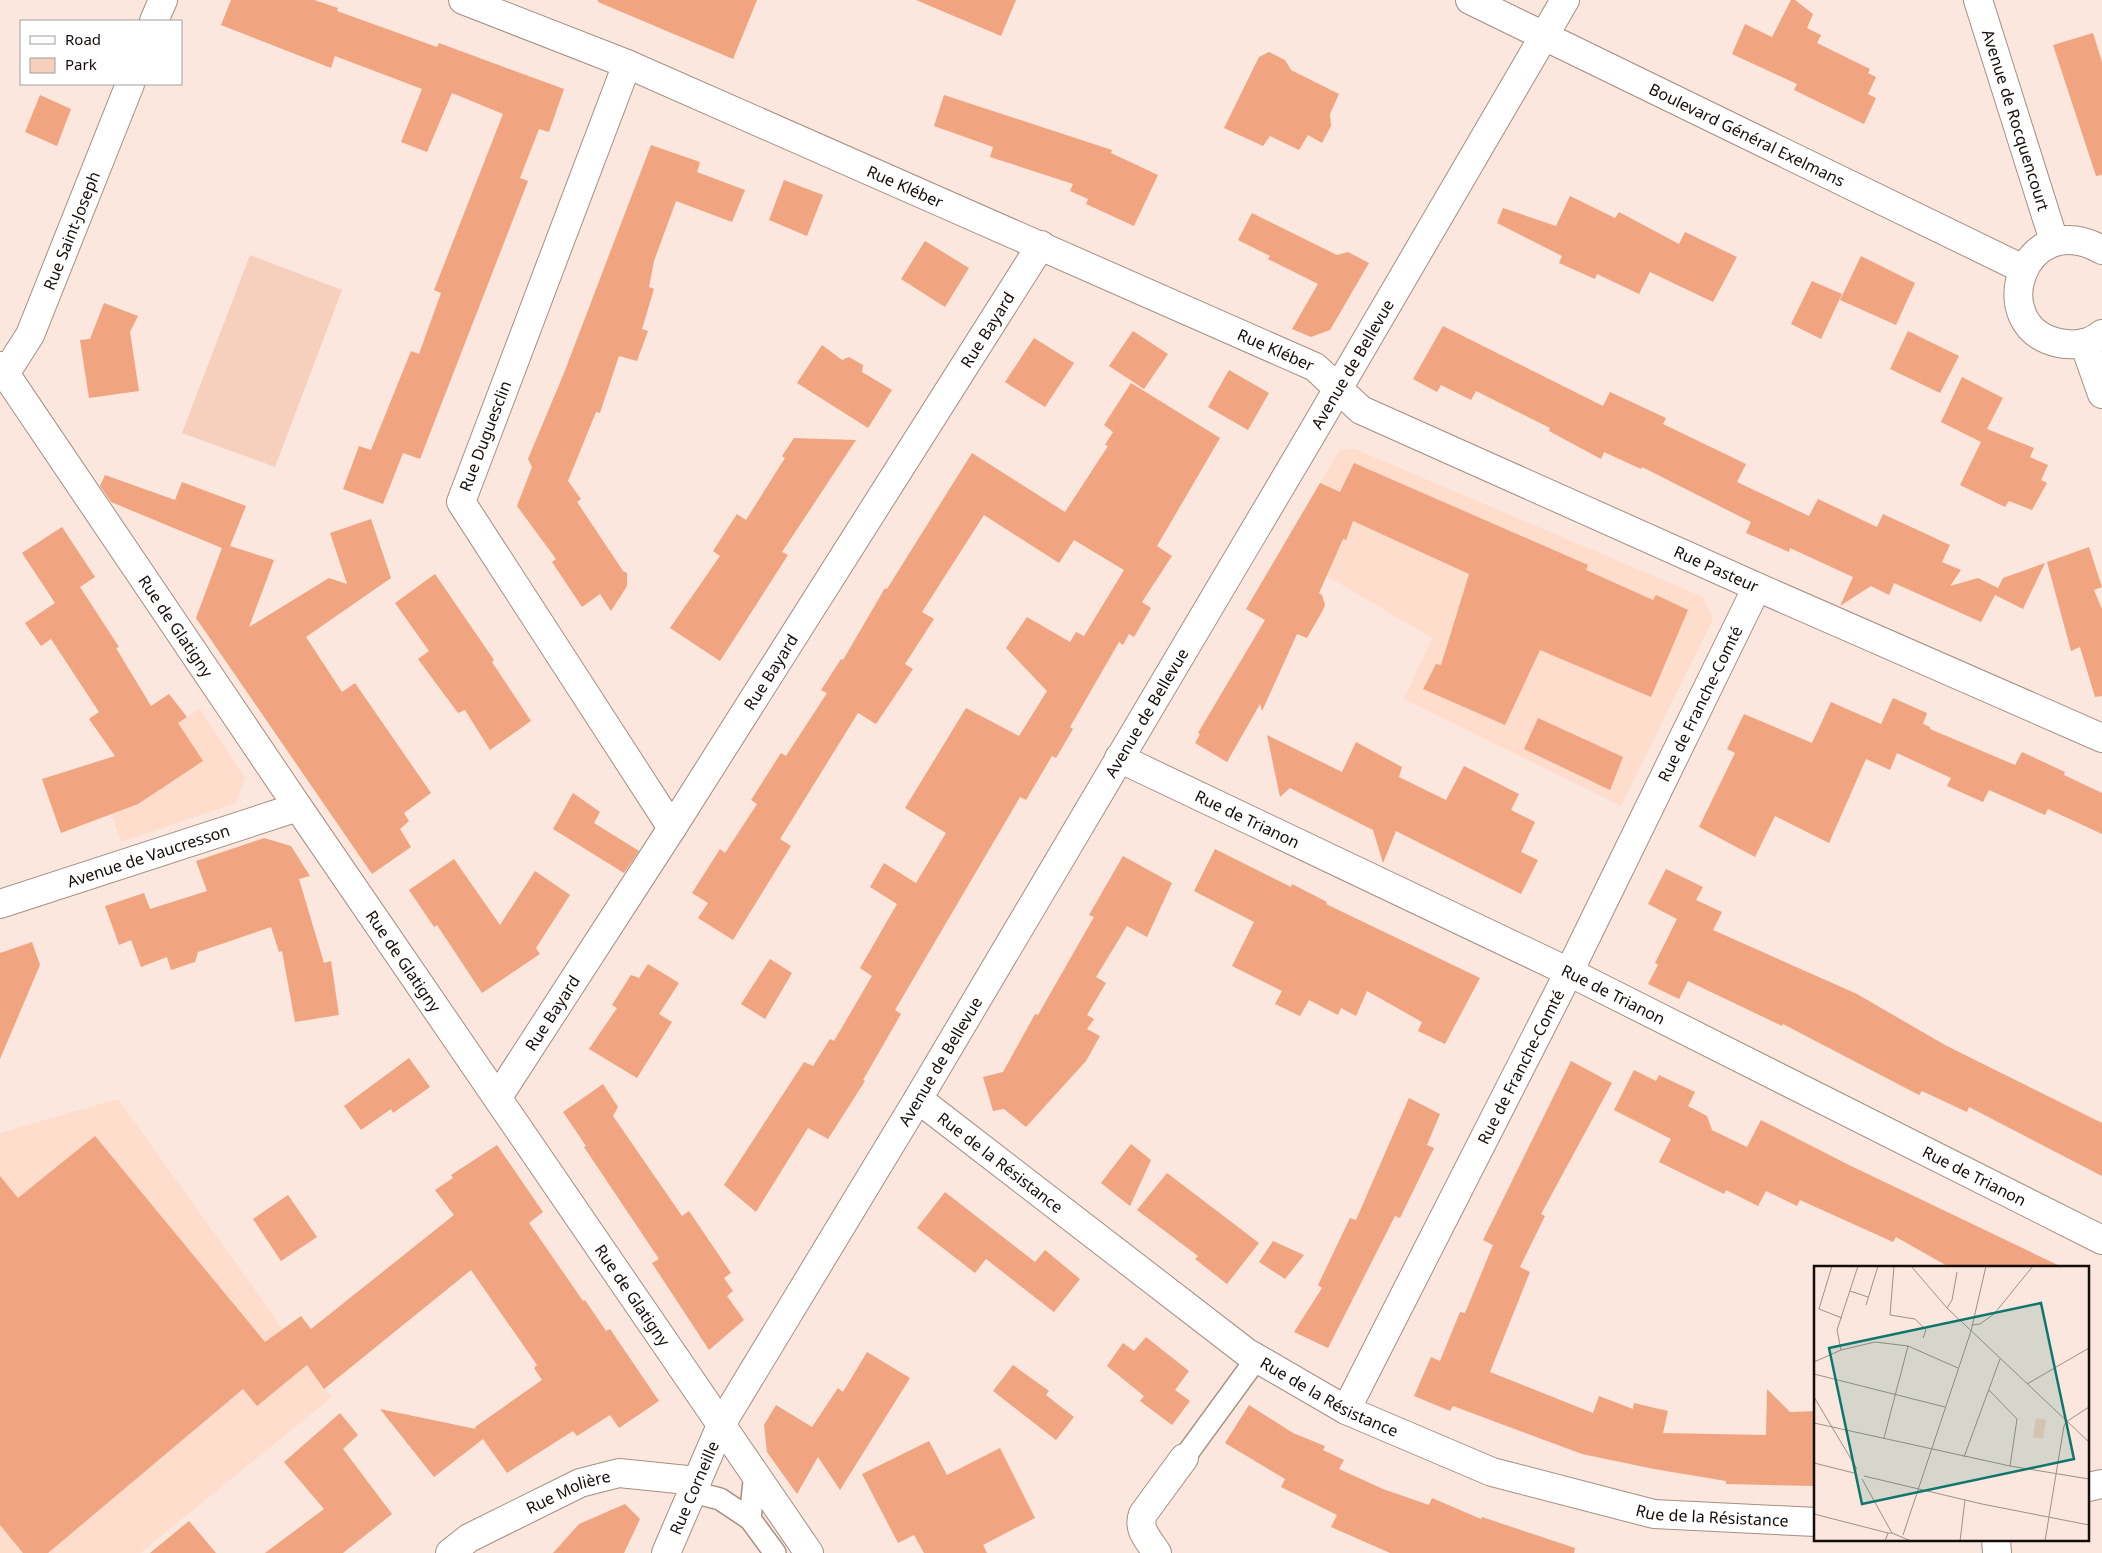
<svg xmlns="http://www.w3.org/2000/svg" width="2102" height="1553" viewBox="0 0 2102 1553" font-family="'Noto Sans',sans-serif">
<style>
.built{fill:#feddcd}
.green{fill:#f7d0bd}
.building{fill:#f0a480}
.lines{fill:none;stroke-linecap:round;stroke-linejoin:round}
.lane-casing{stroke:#a68e83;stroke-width:24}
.street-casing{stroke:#a68e83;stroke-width:30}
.secondary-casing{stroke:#a68e83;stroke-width:30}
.lane{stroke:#fff;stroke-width:21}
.street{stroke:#fff;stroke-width:28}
.secondary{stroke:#fff;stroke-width:28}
.labels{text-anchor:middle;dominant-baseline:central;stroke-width:5;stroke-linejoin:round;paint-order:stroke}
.street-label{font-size:16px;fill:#150d09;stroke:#fff}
.inset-road{fill:none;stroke:#9f9088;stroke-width:1}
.view{fill:#0f766e;fill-opacity:0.15;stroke:#0f766e;stroke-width:2.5}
.inset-edge{fill:none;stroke:#150d09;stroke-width:2.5}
</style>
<rect width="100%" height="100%" fill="#fbe7dd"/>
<g class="built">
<path d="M1340,449H1355L1703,597L1713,619L1621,806L1404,699L1432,638L1281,549Z"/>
<path d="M200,709L245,778L236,803L121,842L99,775Z"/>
<path d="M118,1099L332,1397L140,1553H0V1133Z"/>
</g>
<path class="green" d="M250,255L342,290L275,467L182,433Z"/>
<g class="building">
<path d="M231,0H314L338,8L337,11L437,47L439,43L564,89L549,132L539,129L520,178L528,181L420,459L403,453L383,504L343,489L359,446L371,450L411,351L419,354L441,293L434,290L503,114L452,93L427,152L401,142L422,89L335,56L331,68L221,25Z"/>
<path d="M598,0H757L733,59L598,2Z"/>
<path d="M916,0H1016L1001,36Z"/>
<path d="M1791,0H1795L1813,14L1807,28L1821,35L1817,43L1870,69L1868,73L1876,77L1868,94L1876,98L1864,124L1794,90L1797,84L1732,54L1745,24L1772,37Z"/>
<path d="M2093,33L2102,62V175L2096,176L2053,45Z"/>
<path d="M1269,52L1285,60L1291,70L1339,94L1330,114L1331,126L1322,143L1308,135L1299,150L1270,136L1263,146L1224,128L1259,57Z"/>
<path d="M40,95L71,109L57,146L25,132Z"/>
<path d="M944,95L1112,150L1111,153L1158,175L1134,226L1086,204L1088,199L1070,191L1073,184L990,157L993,147L934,126Z"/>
<path d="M651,145L700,162L697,172L745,190L732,222L676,201L654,261L649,287L654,289L642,329L648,331L637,361L619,356L600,413L596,412L568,481L581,499L577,502L623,571L627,573V586L611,611L600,594L582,607L552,562L556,559L517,506L532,467L528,459L564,373Z"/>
<path d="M784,180L823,195L807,236L769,220Z"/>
<path d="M1570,196L1615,218L1619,212L1679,244L1685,232L1737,257L1713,302L1650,272L1639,294L1597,274L1595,279L1559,263L1562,256L1497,223L1503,208L1556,226Z"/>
<path d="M1252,213L1337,255L1348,252L1369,263L1330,330L1311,337L1292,329L1318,284L1268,259L1270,256L1238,240Z"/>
<path d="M925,241L969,268L945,307L901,279Z"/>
<path d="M1861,256L1915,283L1896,325L1840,300Z"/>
<path d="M1812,281L1842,294L1821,339L1791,324Z"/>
<path d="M104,303L138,316L130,332L139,391L89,398L80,340L90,339Z"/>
<path d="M1443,326L1603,406L1610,392L1666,418L1663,424L1746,464L1737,482L1809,516L1818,499L1877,527L1883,514L1950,545L1942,562L1961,570L1950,586L1978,578L1998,588L2003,578L2045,563L2023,609L1995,595L1981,622L1894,583L1889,595L1871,586L1840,606L1853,577L1790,548L1789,552L1746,533L1751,522L1642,467L1641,469L1604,452L1601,459L1549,431L1550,428L1476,391L1471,400L1441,385L1437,392L1413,379Z"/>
<path d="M1133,331L1168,354L1144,389L1109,366Z"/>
<path d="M1908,331L1959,356L1940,393L1890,369Z"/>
<path d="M1034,338L1074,363L1045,407L1005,382Z"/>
<path d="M822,345L842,360L849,357L863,365L862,372L892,390L868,428L797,383Z"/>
<path d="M1229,370L1269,393L1248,430L1208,407Z"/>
<path d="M1962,377L2003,398L1987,429L2034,448L2030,457L2048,465L2041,480L2047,483L2032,510L2009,501L2005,507L1960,485L1981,442L1941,422Z"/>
<path d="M1131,383L1220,438L1157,546L1172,556L1142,602L1151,608L1134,637L1129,634L1123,645L1119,642L1070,727L1073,729L1056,758L1052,756L1026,800L1020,797L895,1010L901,1014L863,1080L865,1081L828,1139L808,1128L756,1212L724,1185L804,1062L813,1066L830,1039L834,1041L872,976L860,968L897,904L870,887L884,863L916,883L946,833L905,808L966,708L1019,736L1047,691L1006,648L1027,617L1070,642L1076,632L1084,636L1124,570L1074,540L1059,563L984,515L922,612L934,619L905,664L913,669L876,724L858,713L780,839L791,846L733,940L698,918L708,903L692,893L720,849L725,853L757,804L751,800L781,753L786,756L827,693L821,690L841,659L843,660L885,588L887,589L972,453L1065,512L1108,446L1105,445L1113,432L1104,425Z"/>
<path d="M794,438L856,440L782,552L788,555L720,661L670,628L720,556L713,551L737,514L746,520L785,458L782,456Z"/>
<path d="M1354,463L1588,565L1586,570L1653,600L1656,595L1688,610L1651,697L1540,650L1505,725L1423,689L1436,664L1441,665L1469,574L1353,521L1346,540L1343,539L1319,593L1322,595L1325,605L1323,610L1307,638L1297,634L1262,711L1260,704L1227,762L1195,743L1200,734L1198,733L1265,620L1246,609L1320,483L1340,492Z"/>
<path d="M105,475L175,500L182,482L246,506L230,546L274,560L249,627L329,578L347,584L330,533L371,519L391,578L306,637L342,692L355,683L431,793L404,813L409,821L400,829L411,847L372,874L196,618L222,548L111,502L100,486Z"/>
<path d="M62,527L95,577L80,587L119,647L116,648L151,706L169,694L187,717L178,723L203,761L138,804L61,833L42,779L115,756L89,719L99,712L51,639L41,646L25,623L55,603L22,553Z"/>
<path d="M2089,547L2102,587L2094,590L2102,609V696L2095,697L2080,647L2071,651L2047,562Z"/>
<path d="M435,574L494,660L492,662L531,721L490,750L465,710L458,713L418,659L429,651L395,603Z"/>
<path d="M1893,698L1927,713L1923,724L1930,727V729L2015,765L2022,752L2065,772L2064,775L2102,793V834L2048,809L2045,815L1989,790L1983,802L1947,786L1951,778L1897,753L1890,770L1866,759L1829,843L1775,816L1755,857L1699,827L1735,753L1727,749L1744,714L1812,743L1831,702L1881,724Z"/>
<path d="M1538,718L1623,757L1610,790L1524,749Z"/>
<path d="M1267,735L1342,772L1356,742L1402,767L1399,777L1446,800L1464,766L1519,794L1511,810L1535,822L1521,852L1538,860L1521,894L1396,831L1383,863L1373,830L1290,788L1280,797Z"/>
<path d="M573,793L600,812L594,823L639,851L624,873L553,829Z"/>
<path d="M264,838L291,846L310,876L299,879L324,963L331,961L339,1015L295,1022L282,951L279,952L271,927L198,952L195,962L171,970L167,957L141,967L131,940L119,945L105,906L144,893L150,909L207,891L196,861Z"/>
<path d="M1215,849L1291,887L1292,884L1327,902L1326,904L1480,978L1445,1044L1418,1031L1422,1022L1367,991L1356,1016L1341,1008L1338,1015L1309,1000L1300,1016L1275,1004L1282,991L1232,966L1254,922L1194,891Z"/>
<path d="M1123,856L1172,883L1147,937L1127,926L1096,977L1106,983L1087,1015L1094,1019L1087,1029L1100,1036L1086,1061L1026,1127L1004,1109L993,1111L983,1077L1003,1072L1035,1014L1038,1015L1094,917L1089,915Z"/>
<path d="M454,859L500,925L535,871L570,895L536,948L540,954L482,993L437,925L434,927L409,890Z"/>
<path d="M1666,869L1703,887L1696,900L1722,912L1713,930L1857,994L1945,1045L2102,1123V1176L1969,1107L1967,1112L1922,1091L1919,1095L1783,1024L1782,1026L1688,981L1679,999L1648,984L1658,965L1655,963L1677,919L1648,904Z"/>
<path d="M32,942L40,965L0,1059V953Z"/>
<path d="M770,959L792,973L765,1019L741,1004Z"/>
<path d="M648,964L679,983L659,1014L672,1022L637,1078L589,1049L617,1008L612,1005L631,975L639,978Z"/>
<path d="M409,1058L430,1087L393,1113L391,1109L361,1130L344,1106Z"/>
<path d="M1571,1061L1612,1083L1541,1214L1545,1216L1520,1267L1530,1272L1490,1372L1593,1413L1599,1396L1633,1409L1634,1403L1668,1411L1663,1433L1766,1435L1767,1389L1790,1412L1816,1411V1486L1726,1484V1481L1654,1469L1582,1454L1453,1406L1450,1411L1414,1396L1431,1357L1440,1361L1460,1312L1465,1313L1493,1245L1483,1240Z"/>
<path d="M1634,1070L1656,1081L1659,1075L1695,1092L1688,1106L1707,1116L1712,1130L1747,1147L1761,1120L1849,1165L2062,1267H1949L1896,1237L1893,1242L1800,1200L1797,1206L1766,1191L1758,1206L1726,1190L1724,1194L1659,1162L1671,1139L1614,1110Z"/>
<path d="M603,1084L618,1107L613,1116L682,1216L689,1211L731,1273L724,1278L733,1291L727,1296L744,1320L709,1350L652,1263L659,1259L584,1147L586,1146L563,1112Z"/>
<path d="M1409,1098L1440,1114L1427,1145L1434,1148L1400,1218L1395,1216L1328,1348L1294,1332L1322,1288L1318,1285L1350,1218L1356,1220Z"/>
<path d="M95,1136L265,1342L301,1316L311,1329L454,1215L435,1190L453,1178L451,1175L497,1145L543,1212L529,1223L583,1301L585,1300L606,1331L610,1329L659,1401L619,1428L610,1415L577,1436L573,1431L507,1473L483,1439L434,1477L380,1409L476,1429L475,1427L542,1380L534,1368L537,1365L471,1270L324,1389L307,1365L257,1406L243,1389L48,1553H23L0,1525V1176L18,1198Z"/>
<path d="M1131,1144L1151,1160L1130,1206L1101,1183Z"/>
<path d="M1167,1173L1259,1243L1227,1284L1195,1259L1198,1256L1137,1210Z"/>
<path d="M945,1192L1035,1262L1045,1250L1080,1279L1054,1312L986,1259L975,1273L917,1228Z"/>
<path d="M288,1195L317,1237L281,1261L253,1219Z"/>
<path d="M1273,1241L1304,1255L1285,1279L1259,1262Z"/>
<path d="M1146,1337L1189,1371L1175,1390L1190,1401L1172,1425L1140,1401L1144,1396L1107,1366L1123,1343L1134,1351Z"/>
<path d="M867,1352L910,1378L840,1490L818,1457L797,1494L767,1452L764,1425L776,1405L812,1427L838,1388L843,1392Z"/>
<path d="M1013,1365L1049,1391L1046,1395L1074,1417L1056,1440L993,1391Z"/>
<path d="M1249,1405L1293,1433L1325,1446L1323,1450L1344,1460L1339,1469L1383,1489L1429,1505L1432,1498L1481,1519L1482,1517L1575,1548L1574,1553H1390L1331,1527L1337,1515L1281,1487L1285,1479L1225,1443Z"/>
<path d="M340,1413L358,1435L343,1449L392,1514L343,1553H265L324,1509L284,1462Z"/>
<path d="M929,1441L947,1475L1000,1448L1035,1518L983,1545L987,1553H924L914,1535L898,1543L862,1474Z"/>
<path d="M625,1504L640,1519L624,1553H553L579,1524Z"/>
<path d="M189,1521L216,1553H150Z"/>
</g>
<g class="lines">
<defs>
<g id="lane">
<path d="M1184,1458L1257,1358"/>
<path d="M693,1492L720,1499L750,1519L775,1553"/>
<path d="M750,1519L755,1472"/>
</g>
<g id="street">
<path id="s1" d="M463,0L627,64L1315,367L1361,410L1757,587L2102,738"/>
<path id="s2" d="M1470,0L2023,269"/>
<path id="s3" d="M1978,0L2054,241"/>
<path d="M154,21L163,0"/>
<path d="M627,64L461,502L672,828"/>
<path d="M2102,250C2023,205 1983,327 2059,343C2074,346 2090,344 2102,334"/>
<path d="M2084,343L2102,394"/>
<path id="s4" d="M0,376L5,374L30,335L130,84"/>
<path id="s5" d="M1119,758L1569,972L2102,1240"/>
<path id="s6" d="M0,904L298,807"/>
<path id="s7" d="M498,1097L672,828L1041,245"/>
<path id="s8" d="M918,1099L1246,1352L1346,1410L1492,1472L1654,1514L1816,1522"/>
<path id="s9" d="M1346,1410L1569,972L1757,587"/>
<path d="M2088,1487L2102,1484"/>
<path d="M1996,1539L1997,1553"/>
<path id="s10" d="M450,1553L469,1538L580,1483L619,1473L697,1481"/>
<path id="s11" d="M666,1553L722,1423L918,1099L1311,435L1565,0"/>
<path d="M1157,1553C1149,1540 1137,1530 1143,1514L1184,1458"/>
</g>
<g id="secondary">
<path id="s12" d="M0,366L298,807L809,1553"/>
</g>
</defs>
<use href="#lane" class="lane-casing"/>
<use href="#street" class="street-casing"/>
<use href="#secondary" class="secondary-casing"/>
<use href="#lane" class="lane"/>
<use href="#street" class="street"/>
<use href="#secondary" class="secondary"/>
</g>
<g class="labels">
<g class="street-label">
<text stroke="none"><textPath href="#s3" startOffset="126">Avenue de Rocquencourt</textPath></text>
<text stroke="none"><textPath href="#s2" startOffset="308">Boulevard Général Exelmans</textPath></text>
<text stroke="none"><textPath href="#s1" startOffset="480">Rue Kléber</textPath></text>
<text stroke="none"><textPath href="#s4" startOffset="164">Rue Saint-Joseph</textPath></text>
<text stroke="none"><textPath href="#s7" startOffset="910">Rue Bayard</textPath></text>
<text stroke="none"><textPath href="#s1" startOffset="885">Rue Kléber</textPath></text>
<text stroke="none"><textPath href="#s11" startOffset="1374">Avenue de Bellevue</textPath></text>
<text transform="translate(485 436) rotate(-69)">Rue Duguesclin</text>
<text stroke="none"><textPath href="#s1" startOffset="1380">Rue Pasteur</textPath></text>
<text stroke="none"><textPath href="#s12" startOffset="314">Rue de Glatigny</textPath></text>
<text stroke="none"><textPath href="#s7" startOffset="505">Rue Bayard</textPath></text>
<text stroke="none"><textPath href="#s9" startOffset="790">Rue de Franche-Comté</textPath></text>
<text stroke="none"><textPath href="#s11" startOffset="969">Avenue de Bellevue</textPath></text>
<text stroke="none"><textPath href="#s5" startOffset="142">Rue de Trianon</textPath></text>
<text stroke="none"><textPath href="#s6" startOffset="156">Avenue de Vaucresson</textPath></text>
<text stroke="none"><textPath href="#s12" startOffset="719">Rue de Glatigny</textPath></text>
<text stroke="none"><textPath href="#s5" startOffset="548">Rue de Trianon</textPath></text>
<text stroke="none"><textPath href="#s7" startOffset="100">Rue Bayard</textPath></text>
<text stroke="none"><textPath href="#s11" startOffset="564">Avenue de Bellevue</textPath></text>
<text stroke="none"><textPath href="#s9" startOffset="385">Rue de Franche-Comté</textPath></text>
<text stroke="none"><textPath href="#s8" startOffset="104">Rue de la Résistance</textPath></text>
<text stroke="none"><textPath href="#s5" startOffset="952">Rue de Trianon</textPath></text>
<text stroke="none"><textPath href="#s12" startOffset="1124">Rue de Glatigny</textPath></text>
<text stroke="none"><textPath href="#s8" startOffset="509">Rue de la Résistance</textPath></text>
<text stroke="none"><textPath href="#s11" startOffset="71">Rue Corneille</textPath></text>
<text stroke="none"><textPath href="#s10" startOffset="134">Rue Molière</textPath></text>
<text stroke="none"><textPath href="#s8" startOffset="914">Rue de la Résistance</textPath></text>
</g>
</g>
<g transform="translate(1814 1266)">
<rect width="275" height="275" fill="#fbe7dd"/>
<path d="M222,152L232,154L229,173L219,171Z" fill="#f7d0bd"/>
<path class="inset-road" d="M18,0L5,43L28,52M80,0L76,49L101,53L112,64L109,72M97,0L133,42L275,176M36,25L54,31M52,39L64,0M133,42L138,34L143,6M158,59L166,58L180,48L219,0M27,84L23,64L44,0M0,96L27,84L61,76L94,80L144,102M0,108L131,141M213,118L275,82M175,124L203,153L196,200M0,131L43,203M0,157L196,200L275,213M70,172L94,80M150,191L186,93M0,197L40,207M50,210L168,238L275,259M48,213L78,267M0,248L74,267M89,269L157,65L172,0M71,275L74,267H78L97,275M146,275L151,234M231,275L250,160L252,156L275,141"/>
<path class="view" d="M227,37L260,193L48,238L15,82Z"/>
<rect width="275" height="275" class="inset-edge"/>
</g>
<rect x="20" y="20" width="162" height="65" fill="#ffffff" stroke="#a19e9d"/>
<rect x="30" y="36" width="25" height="8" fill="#ffffff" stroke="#a19e9d"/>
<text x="65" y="45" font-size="15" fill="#150d09">Road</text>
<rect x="30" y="58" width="25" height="15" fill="#f7d0bd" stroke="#a19e9d"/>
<text x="65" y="70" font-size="15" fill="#150d09">Park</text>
</svg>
